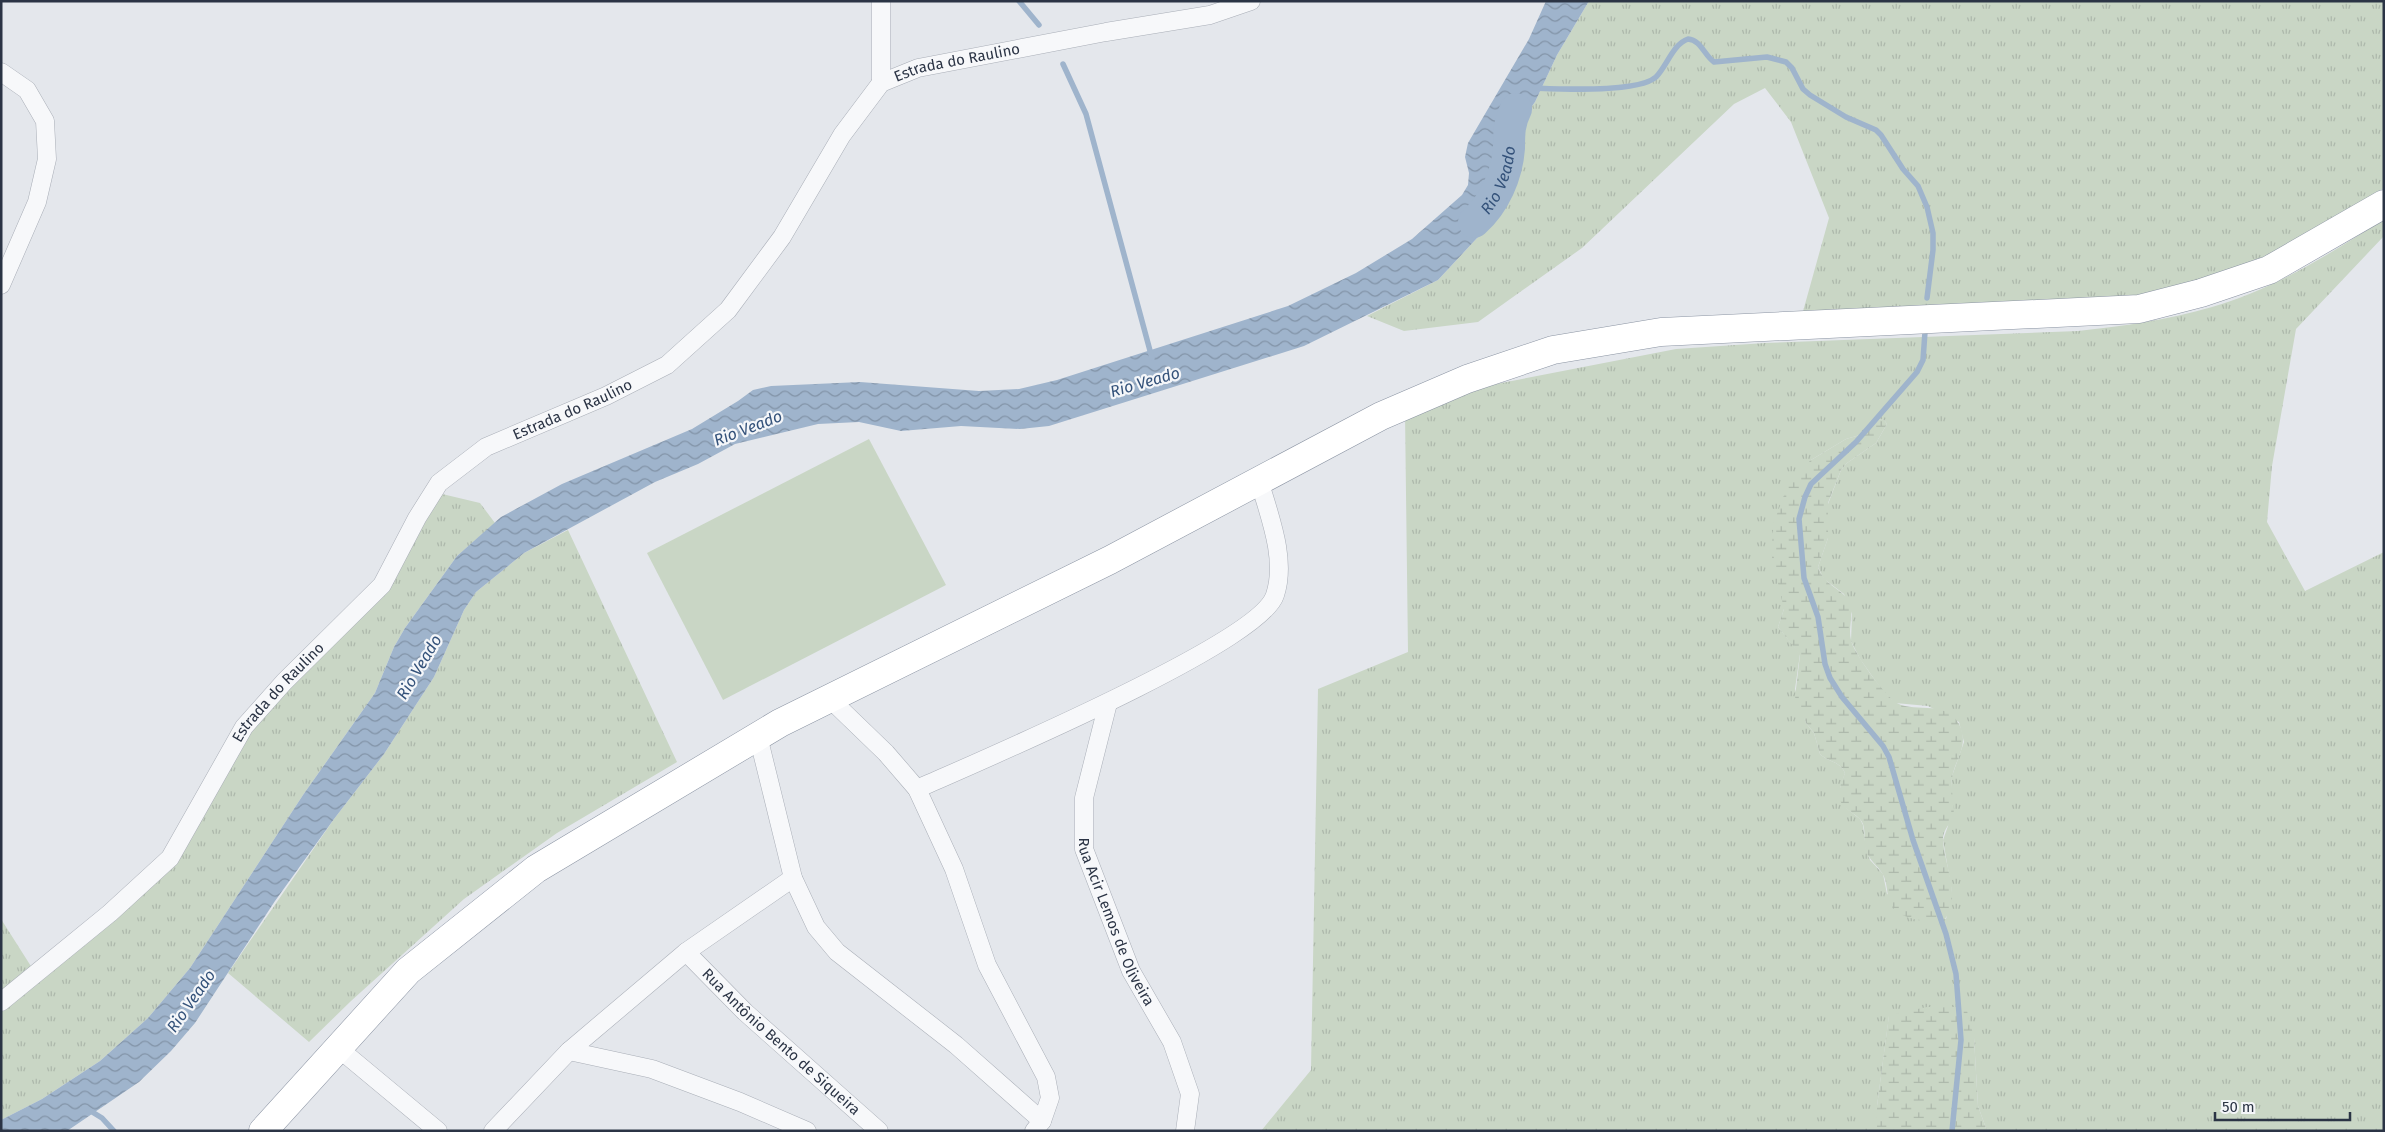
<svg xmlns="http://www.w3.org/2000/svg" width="2385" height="1132" viewBox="0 0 2385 1132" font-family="'Fira Sans',sans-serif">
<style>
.grass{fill:url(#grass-tufts);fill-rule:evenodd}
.wetland{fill:url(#wetland-marsh)}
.garden{fill:#c9d6c5}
.water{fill:url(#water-waves)}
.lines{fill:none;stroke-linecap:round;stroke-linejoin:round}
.stream{stroke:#9fb4cc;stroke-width:5.5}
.river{stroke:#9fb4cc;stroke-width:32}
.street-casing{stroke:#a9aeb7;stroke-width:19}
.highway-casing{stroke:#8b94a3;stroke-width:29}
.street{stroke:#f7f8fa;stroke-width:18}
.highway{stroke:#fff;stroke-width:28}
.labels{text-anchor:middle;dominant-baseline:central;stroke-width:4.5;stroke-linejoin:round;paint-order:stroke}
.street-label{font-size:15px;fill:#2b3445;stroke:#f4f6f9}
.water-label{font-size:16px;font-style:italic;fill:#34527a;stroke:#f4f6f9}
</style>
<defs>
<pattern id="grass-tufts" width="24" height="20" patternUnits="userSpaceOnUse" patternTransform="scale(1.25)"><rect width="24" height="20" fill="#c9d6c5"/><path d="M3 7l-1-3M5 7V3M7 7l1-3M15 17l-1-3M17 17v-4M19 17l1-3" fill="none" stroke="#adb8ab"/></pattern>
<pattern id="wetland-marsh" width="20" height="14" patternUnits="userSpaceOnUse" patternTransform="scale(1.25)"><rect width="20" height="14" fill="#c9d6c5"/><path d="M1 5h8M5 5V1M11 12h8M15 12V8" fill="none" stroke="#adb8ab"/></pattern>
<pattern id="water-waves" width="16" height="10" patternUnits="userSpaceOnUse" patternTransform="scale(1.25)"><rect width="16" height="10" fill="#9fb4cc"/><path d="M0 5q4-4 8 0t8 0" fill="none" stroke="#8293a7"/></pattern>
</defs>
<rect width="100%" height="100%" fill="#e4e7ec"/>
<g class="grass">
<path d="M1589,1H2384V188L2257,264L2156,295L1802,315L1829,218L1791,122L1765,88L1734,104L1582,248L1478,322L1404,331L1367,316L1438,280L1478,237L1494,211L1503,169L1517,126L1535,102L1557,55Z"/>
<path d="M2384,219V236L2296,329L2272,466L2267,522L2305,591L2384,552V1131H1987L1978,1106L1974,1038L1889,1016L1877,1106V1131H1261L1311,1070L1318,689L1408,652L1405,413L1465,390L1676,349L1765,343L2078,331C2123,326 2168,320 2212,307C2274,289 2330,254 2384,219ZM1878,419L1884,420L1887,424L1876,443L1847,463L1841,470L1828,504V538L1818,567L1824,579L1844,594L1852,614L1851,641L1860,659L1882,690L1895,703L1928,706L1959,722L1964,742L1952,776L1948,826L1943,840L1952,892L1946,919L1887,894L1883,874L1870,860L1866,849L1863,825L1860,819L1846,808L1840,788L1845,773C1840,761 1828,762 1820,754L1814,733L1806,723L1795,689L1800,654L1778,627L1784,609L1811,460L1846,439L1860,435Z"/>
<path d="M438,493L480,503L495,523L457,556L405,628L394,647L375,693L303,795L190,968L148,1018L100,1061L42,1099L1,1120V919L34,971L154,876L262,716L340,630Z"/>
<path d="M568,530L677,762L557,833L464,899L351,1001L309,1042L228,973L334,819L384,754L434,677L464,610L476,592L524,553Z"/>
</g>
<g class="wetland">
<path d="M1878,419L1884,420L1887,424L1876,443L1847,463L1841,470L1828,503V538L1818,567C1825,587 1844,589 1850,603C1854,615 1848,627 1851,640C1853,652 1884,694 1894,701C1911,715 1945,698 1959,724C1970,745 1955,759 1952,778C1950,791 1956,804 1953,816C1950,824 1942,832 1943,840C1944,866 1966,906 1938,925C1925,921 1903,919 1894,909C1885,899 1889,883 1882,873C1877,865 1870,861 1866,851C1863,842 1866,833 1863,824C1859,813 1842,811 1840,799C1838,790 1842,781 1845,773C1840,761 1828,762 1820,754L1814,733L1806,723L1795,697L1800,655L1778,627L1784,609L1771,552L1774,522L1790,479L1811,460L1846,439L1860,435Z"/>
<path d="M1927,1007H1966L1974,1038L1978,1106L1987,1131H1877V1106L1889,1015Z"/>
</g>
<path class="garden" d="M869,439L946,585L723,700L647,553Z"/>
<path class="water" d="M1546,1H1589L1557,55L1535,102L1517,126L1503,169L1494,211L1478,237L1438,280L1304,346L1049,426L1020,429L961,426L901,431L859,422L818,424L735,444L698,464L655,482L524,553L476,592L464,610L434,677L384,754L334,819L275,901L195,1023L171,1051L139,1082L67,1131H1V1120L42,1099L100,1061L148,1018L190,968L303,795L375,693L394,647L405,628L457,556L501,517L562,484L692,429L738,401L753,390L771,386L860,382L979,391L1019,389L1057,380L1288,306L1356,273L1412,239L1462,195L1468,185L1469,173L1465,157L1468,143L1529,39Z"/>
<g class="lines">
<g class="stream">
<path d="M1019,1L1039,25"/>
<path d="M1063,64L1086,114L1152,358"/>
<path d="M1535,88C1560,89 1638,93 1656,77C1667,66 1673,44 1688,39C1701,40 1704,55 1714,62L1767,57L1786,62L1792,68L1803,89L1810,95L1846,117L1876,130L1881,135L1903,169L1918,186L1927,207L1933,233V250L1927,298"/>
<path d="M1925,332L1923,360L1917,372L1856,442L1811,484L1805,497L1799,519L1804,578L1818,617L1825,664L1830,678L1842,697L1883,746L1889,757L1913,840L1946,934L1956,974L1961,1040L1952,1131"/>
<path d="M89,1110L102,1118L114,1131"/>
</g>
<path class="river" id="s1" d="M1474,222C1495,203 1507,175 1509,148C1509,133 1509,123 1516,109"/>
<defs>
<g id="street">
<path d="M881,1V83"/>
<path d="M1,72L27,90L45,121L47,159L37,202L1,285"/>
<path d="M829,698L886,753L917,789L954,869L987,965L1046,1077L1050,1098L1042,1121L1034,1131"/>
<path id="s2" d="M1108,703L1084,798V849L1131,971L1172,1042L1190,1094L1185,1131"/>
<path d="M758,736L793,878L816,927L837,952L956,1045L1042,1121"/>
<path d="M917,789C975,763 1260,643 1275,595C1287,559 1269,515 1259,480"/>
<path id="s3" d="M686,952L745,1012L879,1131"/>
<path id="s4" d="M1,1002L110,913L170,858L244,727L284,682L382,585L417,518L439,483L486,447L606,396L667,365L728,310L782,237L842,135L881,83L918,68L1106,32L1210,15L1251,1"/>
<path d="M337,1047L438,1131"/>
<path d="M569,1051L652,1069L740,1102L807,1131"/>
<path d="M493,1131L569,1051L686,952L793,878"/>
</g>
<path id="highway" d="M263,1131L408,971L536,869L780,723L1110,560L1381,416L1467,379L1553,350L1661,332L2139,309L2201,293L2269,270L2384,204"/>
</defs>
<use href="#street" class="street-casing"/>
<use href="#highway" class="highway-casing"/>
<use href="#street" class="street"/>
<use href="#highway" class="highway"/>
</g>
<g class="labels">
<g class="street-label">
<text stroke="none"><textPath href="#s4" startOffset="1381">Estrada do Raulino</textPath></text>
<text stroke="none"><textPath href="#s4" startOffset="841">Estrada do Raulino</textPath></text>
<text stroke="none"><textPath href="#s4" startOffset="421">Estrada do Raulino</textPath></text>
<text stroke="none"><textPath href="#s2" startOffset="228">Rua Acir Lemos de Oliveira</textPath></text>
<text stroke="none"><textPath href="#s3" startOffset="131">Rua Antônio Bento de Siqueira</textPath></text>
</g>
<g class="water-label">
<text stroke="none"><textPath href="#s1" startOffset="50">Rio Veado</textPath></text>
<text transform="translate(1145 382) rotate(-16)">Rio Veado</text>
<text transform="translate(748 428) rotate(-21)">Rio Veado</text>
<text transform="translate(419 667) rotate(-59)">Rio Veado</text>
<text transform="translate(191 1001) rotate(-55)">Rio Veado</text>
</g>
</g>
<rect width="2385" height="1132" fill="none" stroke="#2b3445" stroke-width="5"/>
<path d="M2215 1112v8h135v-8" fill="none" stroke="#2b3445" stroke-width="2.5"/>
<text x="2222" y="1112" font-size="15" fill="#2b3445" stroke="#f4f6f9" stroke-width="4" paint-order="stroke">50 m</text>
</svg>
